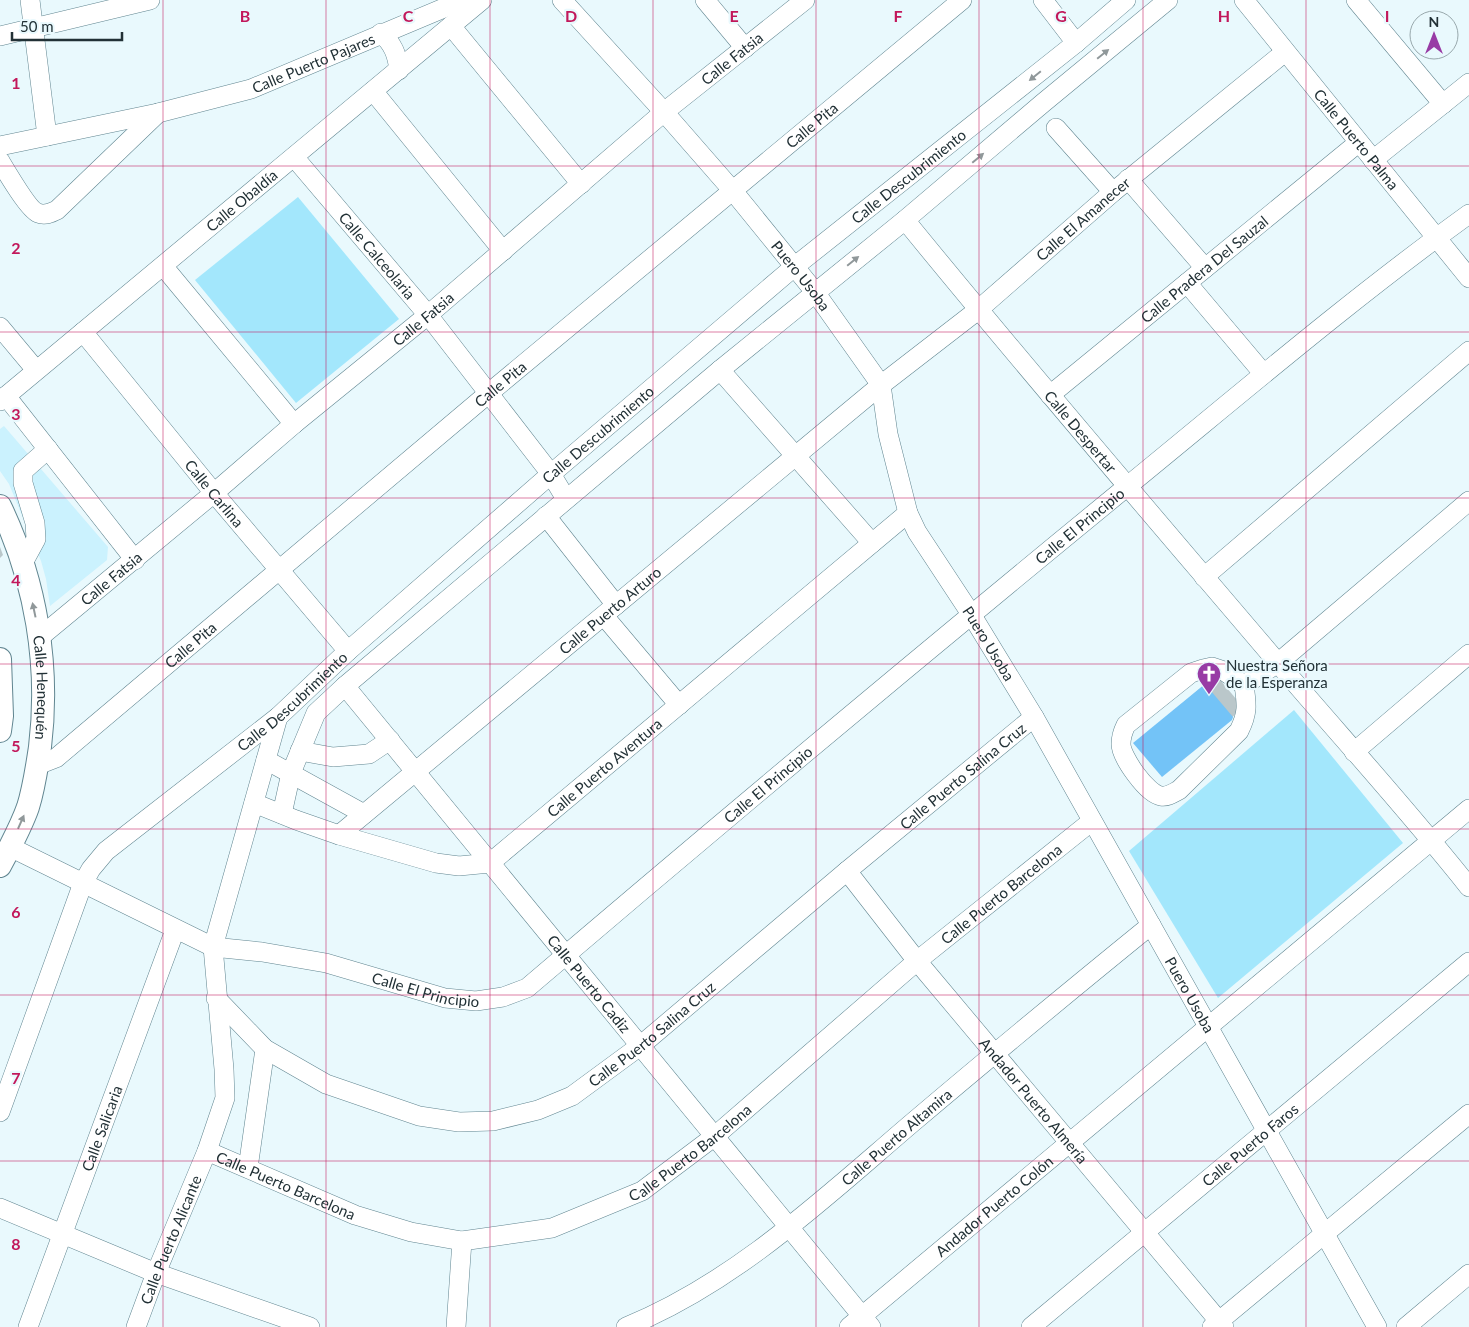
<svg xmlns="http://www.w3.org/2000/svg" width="1469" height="1327" viewBox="0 0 1469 1327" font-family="Lato,sans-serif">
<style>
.built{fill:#cbf2fe}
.green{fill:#a3e7fc}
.shadow{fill:#0003}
.building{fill:#73c3f7}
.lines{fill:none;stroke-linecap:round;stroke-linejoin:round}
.minor-casing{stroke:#608590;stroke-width:20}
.major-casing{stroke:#608590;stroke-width:24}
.minor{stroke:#fff;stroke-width:19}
.major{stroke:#fff;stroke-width:22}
.oneway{fill:#90989a}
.grid{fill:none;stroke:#c2185b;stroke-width:1;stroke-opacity:0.55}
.labels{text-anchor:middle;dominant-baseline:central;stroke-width:4.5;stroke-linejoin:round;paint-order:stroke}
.street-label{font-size:15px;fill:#223136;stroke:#e9f9fd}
.poi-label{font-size:15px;fill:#223136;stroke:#e9f9fd;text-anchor:start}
.grid-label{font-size:16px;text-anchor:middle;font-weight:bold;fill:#c2185b;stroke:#e9f9fd;stroke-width:4.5;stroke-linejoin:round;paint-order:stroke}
</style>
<rect width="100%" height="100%" fill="#e9f9fd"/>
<path class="built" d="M4,426L108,547L107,560L50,606L46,579L41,561L9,484L0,471V429Z"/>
<g class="green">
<path d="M298,197L399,319L296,403L195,280Z"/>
<path d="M1294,710L1403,843L1218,998L1129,851Z"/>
</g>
<g class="shadow">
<path d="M0,547L3,555L0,558Z"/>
<path d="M1216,675L1242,706L1231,719L1135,743Z"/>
</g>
<path class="building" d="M1205,684L1233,717L1232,720L1162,777L1133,743Z"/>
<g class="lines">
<defs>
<g id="minor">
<path d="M30,0L47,136"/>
<path id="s1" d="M562,0L664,112L733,191L815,292L881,385L888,434L908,513L917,532L971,614L1034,717L1377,1327"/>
<path d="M705,0L745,48"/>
<path d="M1043,0L1076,43"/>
<path id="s2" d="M1244,0L1469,278"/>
<path d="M1356,0L1443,104"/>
<path d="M451,26L581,184"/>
<path d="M381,33C393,44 397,54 399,70"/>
<path d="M0,36L150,0"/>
<path d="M373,91L503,251"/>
<path d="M1056,128L1113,192"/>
<path id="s3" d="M0,146L158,113L251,89L463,0"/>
<path id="s4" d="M294,157L428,315L551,474L566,499"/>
<path d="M1373,160L1469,83"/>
<path d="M0,161C6,171 29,210 38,213C45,216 51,213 57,210L158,113"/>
<path d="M1128,179L1205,268"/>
<path id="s5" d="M905,220C1027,370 1153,516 1278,663C1342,738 1408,810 1469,887"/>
<path d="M163,266L294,424"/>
<path d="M1187,283L1263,373"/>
<path d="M0,327L36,370"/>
<path id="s6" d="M83,332L214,493L348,651"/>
<path d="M720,370L872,543"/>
<path id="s7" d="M1050,395L1358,143"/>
<path d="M6,396L135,560"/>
<path id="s8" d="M0,401L482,0"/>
<path d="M546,516L616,605"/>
<path d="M23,563L36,539L35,523L23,483V471L48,449"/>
<path d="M1204,577L1469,351"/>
<path d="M604,616L679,705"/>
<path id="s9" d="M40,637L214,493L294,424L428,315L664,112L805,0"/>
<path d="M1212,667L1224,671L1244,685C1247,705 1248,713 1239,731L1179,790C1173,793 1168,797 1161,796C1147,794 1121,757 1121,744C1121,737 1123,731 1126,725L1191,673L1203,669Z"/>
<path d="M1244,685L1278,663L1469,501"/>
<path id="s10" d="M345,686L871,1327"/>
<path d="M300,751L333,757L369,754L390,740"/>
<path d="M1354,752L1469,654"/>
<path d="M266,760L364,814"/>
<path id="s11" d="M38,765L56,758L489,393L962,0"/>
<path id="s12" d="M254,803L296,820L339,835L436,863L459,866L490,863L908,513"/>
<path d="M282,814L291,773L316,713L345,686L720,370L905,220L1043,103L1168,0"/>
<path id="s13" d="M339,835L881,385L978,310L1113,192L1285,52"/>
<path id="s14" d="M10,847L213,947L262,952L326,963L445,998L476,1001L503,997L527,988C724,820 924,653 1124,489C1238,396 1350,300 1469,214"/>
<path id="s15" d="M847,871L917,961L1224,1327"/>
<path id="s16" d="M216,998L265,1049L326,1084L419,1116L459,1122L493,1121L538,1110L572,1096L640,1046L847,871L1034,717"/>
<path id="s17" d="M0,1112L83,883L91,869L106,851L278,717L348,651L551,474L794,267L1076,43L1126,0"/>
<path id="s18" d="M207,1151L355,1215L411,1232L462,1241L552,1228L642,1191L715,1136L917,961L1092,821"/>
<path d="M248,1168L265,1049"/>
<path d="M0,1208L156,1273L310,1327"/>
<path id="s19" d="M28,1327L175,930"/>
<path id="s20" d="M136,1327L156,1273L207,1151L225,1098L224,1069L213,947L278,717"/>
<path d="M456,1327L462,1241"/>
<path id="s21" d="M626,1327C736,1282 823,1199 912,1123C991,1056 1071,990 1151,925"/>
<path id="s22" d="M849,1327L1469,809"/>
<path id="s23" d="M1031,1327L1469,962"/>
<path d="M1212,1327L1469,1114"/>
<path d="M1406,1327L1469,1274"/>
</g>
<g id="major">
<path id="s24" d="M0,506C36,581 50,665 40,747C37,767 34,788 28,807C21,827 10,847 0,866"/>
<path d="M0,659L2,716L0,731"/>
</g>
</defs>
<use href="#minor" class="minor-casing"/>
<use href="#major" class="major-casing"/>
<use href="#minor" class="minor"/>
<use href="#major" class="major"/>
</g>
<defs><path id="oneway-solid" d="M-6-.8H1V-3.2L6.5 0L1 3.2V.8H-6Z" transform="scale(1.25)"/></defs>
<g class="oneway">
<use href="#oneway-solid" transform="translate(1103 54) rotate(-39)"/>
<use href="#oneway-solid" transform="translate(1035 76) rotate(141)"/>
<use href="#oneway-solid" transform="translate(978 158) rotate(-40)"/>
<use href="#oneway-solid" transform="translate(853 261) rotate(-39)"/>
<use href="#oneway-solid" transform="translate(34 610) rotate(-102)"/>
<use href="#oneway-solid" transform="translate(21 822) rotate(-66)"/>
</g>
<path class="grid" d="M163,0V1327M326,0V1327M490,0V1327M653,0V1327M816,0V1327M979,0V1327M1143,0V1327M1306,0V1327M0,166H1469M0,332H1469M0,498H1469M0,664H1469M0,829H1469M0,995H1469M0,1161H1469"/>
<defs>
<symbol id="church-pin" viewBox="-11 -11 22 30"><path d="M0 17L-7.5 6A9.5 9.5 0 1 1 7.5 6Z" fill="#983ba5" stroke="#e9f9fd"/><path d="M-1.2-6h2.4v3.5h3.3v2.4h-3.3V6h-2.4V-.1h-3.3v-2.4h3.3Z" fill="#fff"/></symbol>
</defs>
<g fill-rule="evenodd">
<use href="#church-pin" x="1195" y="660" width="28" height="38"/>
</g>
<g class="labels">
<g class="street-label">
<text stroke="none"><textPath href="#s9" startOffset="902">Calle Fatsia</textPath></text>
<text stroke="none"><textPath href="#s3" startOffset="325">Calle Puerto Pajares</textPath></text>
<text stroke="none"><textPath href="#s11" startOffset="1005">Calle Pita</textPath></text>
<text stroke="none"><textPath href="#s2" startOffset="179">Calle Puerto Palma</textPath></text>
<text stroke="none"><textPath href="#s17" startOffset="1332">Calle Descubrimiento</textPath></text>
<text stroke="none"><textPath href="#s8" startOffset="314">Calle Obaldía</textPath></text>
<text stroke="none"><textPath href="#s13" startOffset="966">Calle El Amanecer</textPath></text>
<text stroke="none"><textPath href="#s4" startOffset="129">Calle Calceolaria</textPath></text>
<text stroke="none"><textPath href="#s7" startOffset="199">Calle Pradera Del Sauzal</textPath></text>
<text stroke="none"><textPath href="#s1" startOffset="365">Puero Usoba</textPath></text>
<text stroke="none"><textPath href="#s9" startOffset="498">Calle Fatsia</textPath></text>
<text stroke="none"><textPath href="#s11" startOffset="600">Calle Pita</textPath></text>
<text stroke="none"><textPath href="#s5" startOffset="275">Calle Despertar</textPath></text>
<text stroke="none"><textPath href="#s17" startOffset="928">Calle Descubrimiento</textPath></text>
<text stroke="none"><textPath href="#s6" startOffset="208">Calle Carlina</textPath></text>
<text stroke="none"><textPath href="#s14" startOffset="1269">Calle El Principio</textPath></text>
<text stroke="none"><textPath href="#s9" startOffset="92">Calle Fatsia</textPath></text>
<text stroke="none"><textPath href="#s13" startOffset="352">Calle Puerto Arturo</textPath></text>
<text stroke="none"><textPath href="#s1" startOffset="785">Puero Usoba</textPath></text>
<text stroke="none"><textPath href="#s11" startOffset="195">Calle Pita</textPath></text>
<text stroke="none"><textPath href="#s24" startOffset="188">Calle Henequén</textPath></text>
<text stroke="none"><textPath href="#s17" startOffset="522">Calle Descubrimiento</textPath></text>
<text stroke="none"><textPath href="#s12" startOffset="395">Calle Puerto Aventura</textPath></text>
<text stroke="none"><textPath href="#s16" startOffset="902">Calle Puerto Salina Cruz</textPath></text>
<text stroke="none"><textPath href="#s14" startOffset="864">Calle El Principio</textPath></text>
<text stroke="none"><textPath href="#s18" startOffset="926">Calle Puerto Barcelona</textPath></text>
<text stroke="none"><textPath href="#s10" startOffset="385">Calle Puerto Cadiz</textPath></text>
<text stroke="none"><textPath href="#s14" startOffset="444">Calle El Principio</textPath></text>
<text stroke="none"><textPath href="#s1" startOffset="1190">Puero Usoba</textPath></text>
<text stroke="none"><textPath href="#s16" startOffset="498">Calle Puerto Salina Cruz</textPath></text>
<text stroke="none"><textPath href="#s15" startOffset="296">Andador Puerto Almería</textPath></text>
<text stroke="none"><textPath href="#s19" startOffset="212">Calle Salicaria</textPath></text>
<text stroke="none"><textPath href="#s21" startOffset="332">Calle Puerto Altamira</textPath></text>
<text stroke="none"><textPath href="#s23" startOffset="285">Calle Puerto Faros</textPath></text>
<text stroke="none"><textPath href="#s18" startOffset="521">Calle Puerto Barcelona</textPath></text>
<text stroke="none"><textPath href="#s18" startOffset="86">Calle Puerto Barcelona</textPath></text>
<text stroke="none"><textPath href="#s22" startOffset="189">Andador Puerto Colón</textPath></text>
<text stroke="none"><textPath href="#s20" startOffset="94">Calle Puerto Alicante</textPath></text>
</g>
<g class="poi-label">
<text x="1226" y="665">Nuestra Señora<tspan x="1226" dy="17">de la Esperanza</tspan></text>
</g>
</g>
<g class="grid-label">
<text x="245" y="22">B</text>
<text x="408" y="22">C</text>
<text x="571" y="22">D</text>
<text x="734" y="22">E</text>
<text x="898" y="22">F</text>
<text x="1061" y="22">G</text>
<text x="1224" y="22">H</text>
<text x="1387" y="22">I</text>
<text x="16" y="89">1</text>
<text x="16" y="254">2</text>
<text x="16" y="420">3</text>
<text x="16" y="586">4</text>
<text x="16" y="752">5</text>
<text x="16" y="918">6</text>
<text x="16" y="1084">7</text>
<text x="16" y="1250">8</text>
</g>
<g transform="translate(1434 35)"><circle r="24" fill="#e9f9fd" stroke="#99a9ad"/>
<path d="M0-4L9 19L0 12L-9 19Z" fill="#983ba5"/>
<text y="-8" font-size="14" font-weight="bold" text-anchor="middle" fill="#223136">N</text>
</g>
<path d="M12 32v8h110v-8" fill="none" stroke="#223136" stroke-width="2.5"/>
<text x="20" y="32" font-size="15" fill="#223136" stroke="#e9f9fd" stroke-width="4" paint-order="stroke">50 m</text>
</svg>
